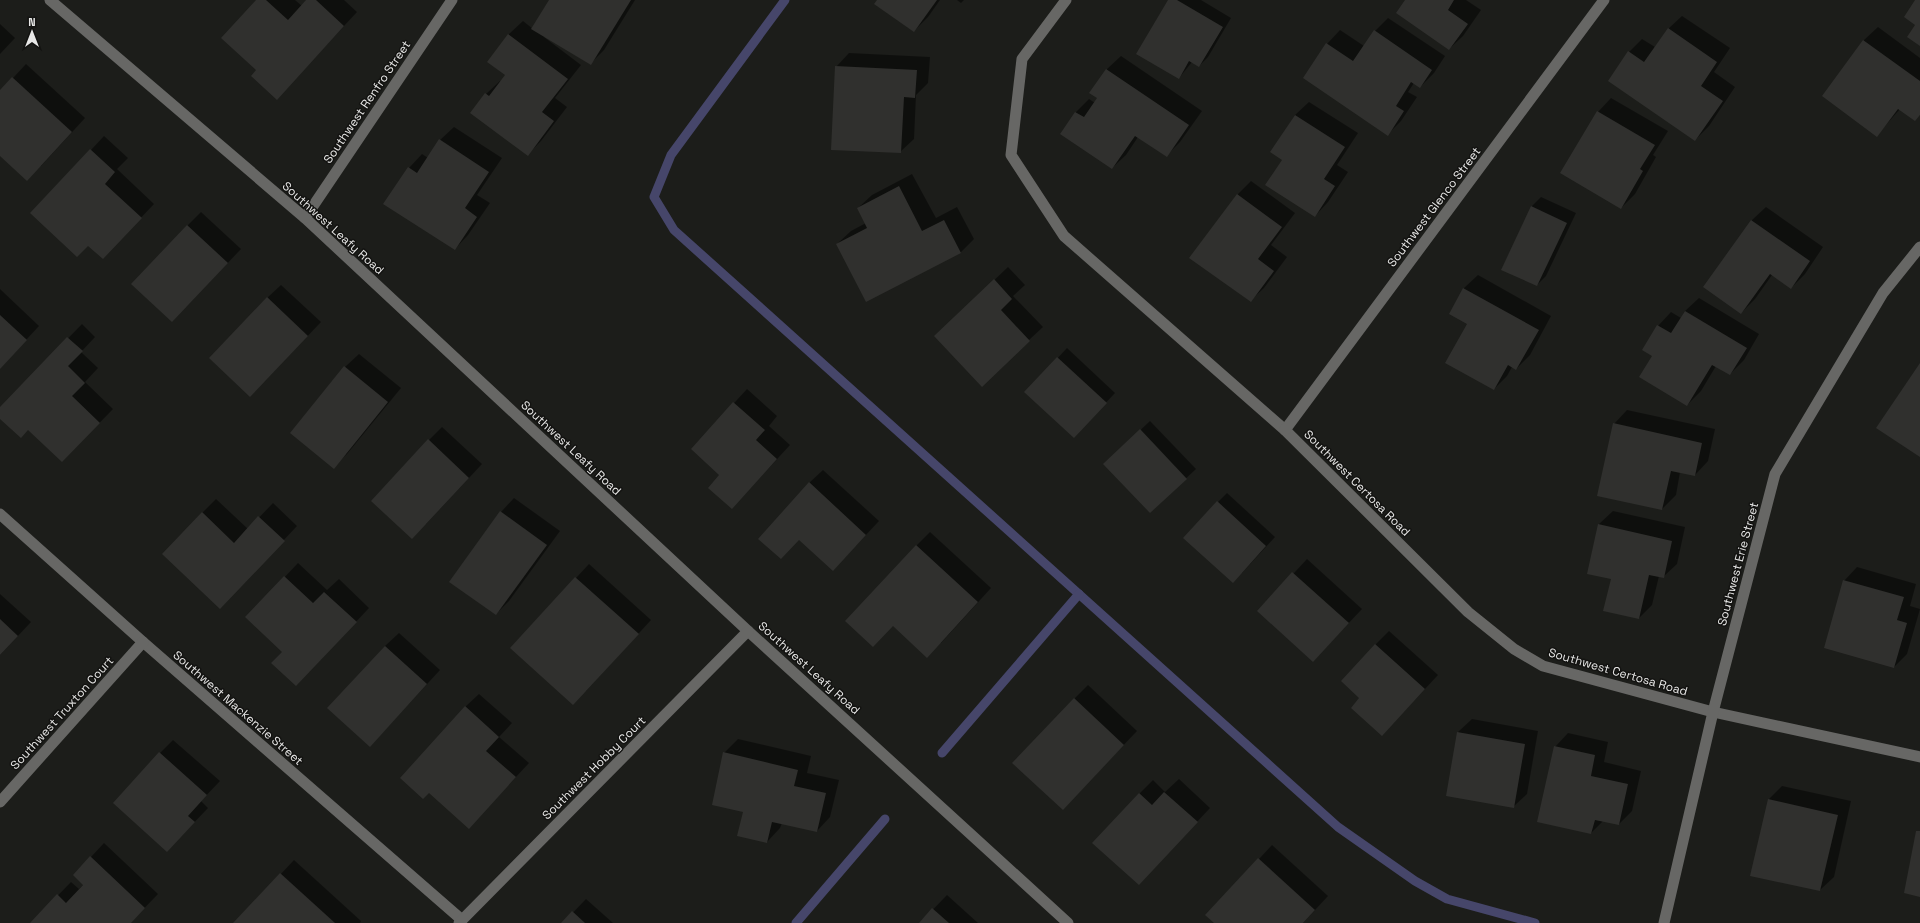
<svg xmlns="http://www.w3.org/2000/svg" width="1920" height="923" viewBox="0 0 1920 923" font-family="'Space Grotesk',sans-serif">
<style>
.shadow{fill:#0007}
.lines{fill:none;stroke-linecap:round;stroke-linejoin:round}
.stream{stroke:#46466a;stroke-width:9}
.building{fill:#30302e}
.minor{stroke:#676765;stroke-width:11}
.labels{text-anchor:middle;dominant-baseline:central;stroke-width:3;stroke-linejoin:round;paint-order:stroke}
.street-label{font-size:12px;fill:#e8e8e7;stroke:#131311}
</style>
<rect width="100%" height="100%" fill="#1c1d1a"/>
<g class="shadow">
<path d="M257,0H295L302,6L307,0H344L357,12L277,98L258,70Z"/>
<path d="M550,0H635L604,50L590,64L545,36L544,37L581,65L555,98L567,107L541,141L528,154L486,94L500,81L501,82L506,75L488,62L509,34L523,21L533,29Z"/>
<path d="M878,0H940L928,17L914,31Z"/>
<path d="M957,0H964L961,3Z"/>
<path d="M1169,0H1201L1231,18L1208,57L1199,66L1192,62L1179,78Z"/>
<path d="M1407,0H1466L1481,10L1463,36L1449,49Z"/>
<path d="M1682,16L1730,48L1714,72L1735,87L1709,126L1695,140L1629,52L1642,39L1655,47L1668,29Z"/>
<path d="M1388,18L1445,56L1434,73L1420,87L1414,83L1408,92L1417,97L1401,121L1388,134L1327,44L1340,30L1364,46L1375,31Z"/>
<path d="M0,24L15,38L0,54Z"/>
<path d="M1878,27L1920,58V115L1915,120L1900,109L1877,135L1823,96L1864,40Z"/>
<path d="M849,53L930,57L928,83L916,95L914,139L900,152L836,67Z"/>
<path d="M1121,56L1202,111L1180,142L1166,156L1138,137L1126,155L1112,168L1061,133L1076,112L1089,99L1095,103L1098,98L1091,93L1107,69Z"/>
<path d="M26,64L85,118L41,166L0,154V92Z"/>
<path d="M1611,98L1668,131L1653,155L1656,157L1635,194L1621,208L1598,112Z"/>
<path d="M1309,102L1358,133L1337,165L1348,172L1328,202L1315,216L1283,159L1272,151L1295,115Z"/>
<path d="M454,127L502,158L477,195L490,203L468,235L455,249L409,168L422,154L428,158L440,140Z"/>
<path d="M104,136L128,158L117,169L154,204L116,244L91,150Z"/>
<path d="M912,174L936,218L957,207L974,239L961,252L866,301L837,244L851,231L866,223L858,208L872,195Z"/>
<path d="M1251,181L1295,213L1271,245L1287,257L1264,288L1250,301L1191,258L1238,194Z"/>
<path d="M1541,197L1576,213L1546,276L1537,285L1502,269L1532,206Z"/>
<path d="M1766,207L1823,247L1805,274L1791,288L1772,275L1755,299L1741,313L1705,287L1752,220Z"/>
<path d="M201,212L241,249L186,307L187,226Z"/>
<path d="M1008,267L1025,285L1013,296L1043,327L1029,340L949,323Z"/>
<path d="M1478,275L1551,316L1530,355L1516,369L1512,367L1507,376L1494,389L1469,324L1450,313L1464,288Z"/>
<path d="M281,285L321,322L264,382L267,298Z"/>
<path d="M0,289L39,326L0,368Z"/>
<path d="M1699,298L1759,334L1744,360L1730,374L1716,366L1701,391L1687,405L1653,355L1658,326L1671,312L1681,318L1685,311Z"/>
<path d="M82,324L95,337L81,352L98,368L85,382L113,409L76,447L0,417V408Z"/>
<path d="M1067,348L1115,393L1083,427L1026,392Z"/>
<path d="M359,354L401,388L347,454L333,467L345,367Z"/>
<path d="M747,389L777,416L769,426L790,445L745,494L692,449Z"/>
<path d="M1627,410L1715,429L1708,461L1695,475L1680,472L1676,495L1662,509L1614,424Z"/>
<path d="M1150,421L1196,469L1150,512L1114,455Z"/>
<path d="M442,427L482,464L426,524L429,440Z"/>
<path d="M823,470L879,521L833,570L809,483Z"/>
<path d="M1227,493L1275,537L1242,573L1218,502Z"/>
<path d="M514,498L560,531L509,601L496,614L501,512Z"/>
<path d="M216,499L248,529L273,503L297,526L233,594L202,513Z"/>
<path d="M1613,511L1685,527L1677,564L1663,577L1659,576L1652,605L1639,618L1612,579L1599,524Z"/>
<path d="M930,532L991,588L941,643L916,546Z"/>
<path d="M1307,559L1362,609L1313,661L1259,611Z"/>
<path d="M298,563L327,590L339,579L369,608L309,672L283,652L247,617Z"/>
<path d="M589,564L651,620L586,691L511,648Z"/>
<path d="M1857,567L1916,584L1910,606L1920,609L1907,654L1894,667L1844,581Z"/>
<path d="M0,594L31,622L0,655Z"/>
<path d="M1389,631L1438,675L1382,735L1361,698L1375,645Z"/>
<path d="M399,633L440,670L383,732L385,646Z"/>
<path d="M1088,685L1137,731L1076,795L1074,699Z"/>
<path d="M479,694L512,723L499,737L529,763L469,827L465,707Z"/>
<path d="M1472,719L1538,731L1527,794L1513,807L1458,732Z"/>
<path d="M1568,733L1608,742L1604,762L1641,771L1632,811L1619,824L1603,821L1591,833L1555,747Z"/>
<path d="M738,739L811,756L807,773L839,780L830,817L817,831L782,823L780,828L767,842L744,811L724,753Z"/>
<path d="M173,740L220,781L201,801L208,808L167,851L160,753Z"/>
<path d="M1179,779L1210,808L1139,884V794L1153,780L1165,792Z"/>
<path d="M1782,786L1851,801L1834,877L1820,890L1769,799Z"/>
<path d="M104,843L158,894L130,923H31L71,882L79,889L84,884L91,857Z"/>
<path d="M1272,845L1328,896L1303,923H1215L1259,859Z"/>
<path d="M294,860L361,921L360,923H235Z"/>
<path d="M947,895L978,923H920Z"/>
<path d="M586,899L613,923H563Z"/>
</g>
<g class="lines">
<g class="stream">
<path d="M785,0L671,155L654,197L674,230L1338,827L1415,881L1447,899L1535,923"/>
<path d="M942,753L1079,594"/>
<path d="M796,923L885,819"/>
</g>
</g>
<g class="building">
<path d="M256,0H266L288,20L306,0H316L344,26L277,100L251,76L256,70L221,38Z"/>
<path d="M549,0H631L591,65L531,29Z"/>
<path d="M877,0H937L914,32L874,4Z"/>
<path d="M1168,0H1177L1223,27L1199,67L1189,61L1179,79L1136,54Z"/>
<path d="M1405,0H1454L1448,10L1468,24L1449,50L1396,13Z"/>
<path d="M1915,0H1920V46L1907,37L1915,25L1904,17Z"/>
<path d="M1668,28L1717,62L1701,86L1723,101L1695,141L1608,81L1628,51L1644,62Z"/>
<path d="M1374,30L1432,70L1420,88L1411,82L1396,106L1404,111L1388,136L1303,78L1326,43L1353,61Z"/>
<path d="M508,34L568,79L542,112L554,121L528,156L470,113L485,93L489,96L505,75L487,62Z"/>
<path d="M1863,40L1920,81V115L1915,121L1898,109L1877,137L1822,96Z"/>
<path d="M835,66L917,70L915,98L904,97L901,153L831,150Z"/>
<path d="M1106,69L1189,125L1167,157L1135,136L1112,169L1060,134L1075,112L1084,117L1097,98L1089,93Z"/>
<path d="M12,77L72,132L27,181L0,156V90Z"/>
<path d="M1597,111L1655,145L1640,169L1643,171L1621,209L1560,173Z"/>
<path d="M1295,115L1345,147L1324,179L1335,186L1315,217L1265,185L1282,160L1270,152Z"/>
<path d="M439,139L489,172L465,208L477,217L455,250L383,204L408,167L417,173Z"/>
<path d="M90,149L115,172L105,184L142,218L103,259L88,246L77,257L30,213Z"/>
<path d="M899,186L922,231L944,220L961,253L866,302L836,244L867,228L857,208Z"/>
<path d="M1237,194L1282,227L1258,259L1274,271L1251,302L1189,258Z"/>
<path d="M1531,206L1567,223L1537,286L1501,270Z"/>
<path d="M1751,220L1810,261L1791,289L1770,274L1741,314L1703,287Z"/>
<path d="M187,225L228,263L172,322L131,284Z"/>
<path d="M994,279L1012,299L1001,310L1030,341L982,387L934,336Z"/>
<path d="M1463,288L1539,330L1516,370L1508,365L1494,390L1445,363L1467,324L1449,314Z"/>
<path d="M267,297L308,336L250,397L209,358Z"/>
<path d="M1685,311L1747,348L1730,375L1712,365L1687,406L1639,377L1652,356L1642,350L1657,325L1671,333Z"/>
<path d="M0,315L27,340L0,369Z"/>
<path d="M67,337L83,351L68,366L85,383L72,396L100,423L62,462L28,430L21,438L0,419V407Z"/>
<path d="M1057,357L1107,403L1074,438L1024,392Z"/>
<path d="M1920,363V457L1876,428Z"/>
<path d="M344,366L388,402L334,469L290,433Z"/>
<path d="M733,402L765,430L756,440L777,459L732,509L708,488L719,475L691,449Z"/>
<path d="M1613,423L1702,443L1695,476L1671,471L1662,510L1597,496Z"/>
<path d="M1140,429L1187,479L1150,513L1103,464Z"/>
<path d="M428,439L469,478L412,539L371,501Z"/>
<path d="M809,482L866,535L833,571L799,540L781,559L758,539Z"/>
<path d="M1217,501L1266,546L1233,583L1183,538Z"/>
<path d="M500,511L547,545L496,615L449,582Z"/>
<path d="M202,512L234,543L258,516L285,541L220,609L162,554Z"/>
<path d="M1598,524L1672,541L1664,578L1649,575L1639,619L1603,611L1611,579L1587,574Z"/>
<path d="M916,545L978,602L927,658L893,626L873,647L845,621Z"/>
<path d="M1292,572L1349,623L1313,662L1257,611Z"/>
<path d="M284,576L313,603L324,592L357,622L296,686L271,663L282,652L245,617Z"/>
<path d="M575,577L639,634L573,705L510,648Z"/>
<path d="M1843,580L1904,597L1897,620L1907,623L1894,668L1824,648Z"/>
<path d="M0,619L18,636L0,655Z"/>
<path d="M1375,644L1425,689L1382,736L1351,708L1359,698L1341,681Z"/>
<path d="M385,646L427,684L370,747L327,708Z"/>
<path d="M1074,698L1124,745L1063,810L1012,763Z"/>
<path d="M465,706L499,737L486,751L516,777L469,829L429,793L423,799L400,778Z"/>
<path d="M1457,732L1525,744L1514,808L1446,796Z"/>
<path d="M1554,746L1595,755L1591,776L1628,784L1619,825L1595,820L1591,834L1537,822Z"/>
<path d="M159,752L207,795L188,816L195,822L167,852L113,803Z"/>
<path d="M723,752L798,770L794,786L826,793L817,832L772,822L767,843L737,836L743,812L712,805Z"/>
<path d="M1164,792L1198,822L1139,885L1092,843L1139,793L1152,805Z"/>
<path d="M1768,799L1838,815L1820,891L1750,876Z"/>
<path d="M1916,831H1920V897L1904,893Z"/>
<path d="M90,856L145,908L131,923H30L57,894L66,903L83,885L73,875Z"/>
<path d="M1258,858L1315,910L1303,923H1214L1205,915Z"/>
<path d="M280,873L335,923H233Z"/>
<path d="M932,908L949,923H919Z"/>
<path d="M572,911L585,923H561Z"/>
</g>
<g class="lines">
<g class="minor">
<path d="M50,0L305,218L748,631L1068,923"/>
<path d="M1066,0L1022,59L1011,155L1064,236L1285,430L1468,612L1514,649L1543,666L1713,712L1920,757"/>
<path d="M305,218L452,0"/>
<path d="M1285,430L1604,0"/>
<path d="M0,514L143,642L462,920"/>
<path d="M0,802L143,642"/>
<path d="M459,923L748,631"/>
<path d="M1664,923L1713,712L1775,474L1883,293L1920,247"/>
</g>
</g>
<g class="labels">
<g class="street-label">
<text transform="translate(367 102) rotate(-56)">Southwest Renfro Street</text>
<text transform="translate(1434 207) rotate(-53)">Southwest Glenco Street</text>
<text transform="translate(333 228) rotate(42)">Southwest Leafy Road</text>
<text transform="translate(571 448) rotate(43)">Southwest Leafy Road</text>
<text transform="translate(1357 483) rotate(45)">Southwest Certosa Road</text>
<text transform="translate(1738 564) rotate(-75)">Southwest Erie Street</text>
<text transform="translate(809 668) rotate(42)">Southwest Leafy Road</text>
<text transform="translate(1618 672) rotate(16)">Southwest Certosa Road</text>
<text transform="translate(238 708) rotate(41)">Southwest Mackenzie Street</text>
<text transform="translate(62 713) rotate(-48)">Southwest Truxton Court</text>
<text transform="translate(594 768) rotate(-45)">Southwest Hobby Court</text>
</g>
</g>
<g transform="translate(32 32)" stroke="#131311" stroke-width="3" paint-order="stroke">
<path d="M0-3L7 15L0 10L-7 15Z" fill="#e8e8e7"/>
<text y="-6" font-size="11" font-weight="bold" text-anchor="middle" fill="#e8e8e7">N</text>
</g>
</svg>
